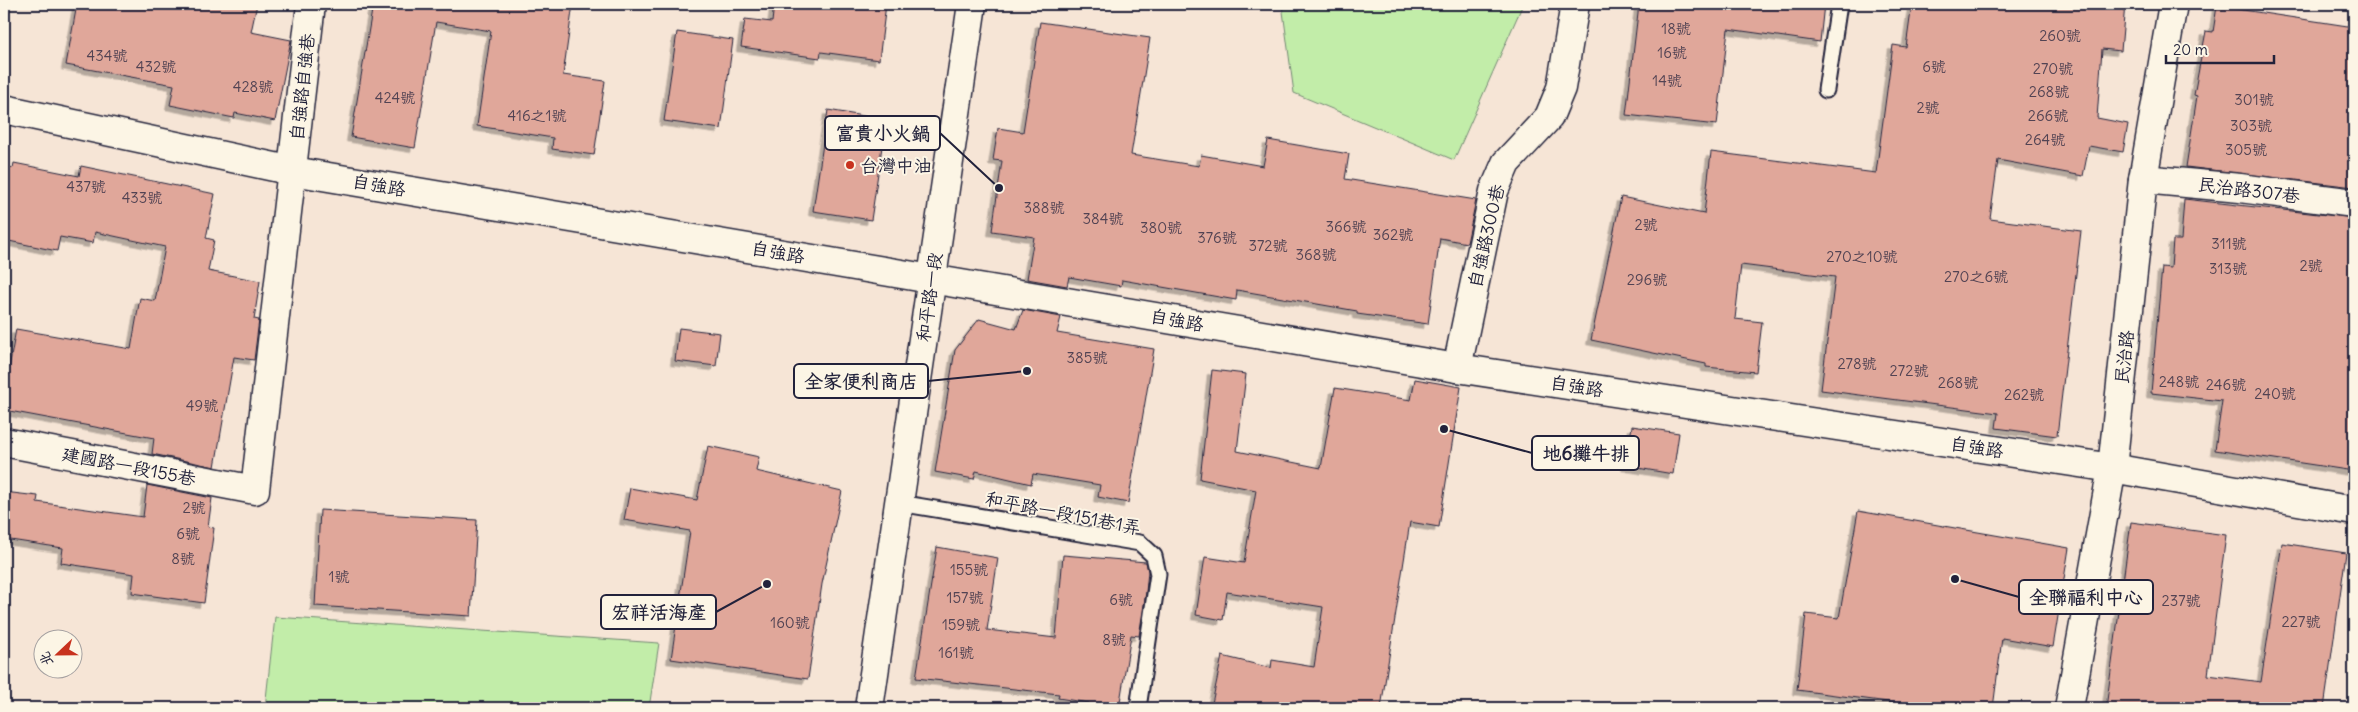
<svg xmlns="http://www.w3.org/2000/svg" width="2358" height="712" viewBox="0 0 2358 712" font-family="Delius,'LXGW WenKai TC',sans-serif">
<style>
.green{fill:#c2eda9;stroke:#728872}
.building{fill:#e0a79a;stroke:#22223b;filter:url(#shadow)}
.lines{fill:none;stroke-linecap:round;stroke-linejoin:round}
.service-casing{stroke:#22223b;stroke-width:19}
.minor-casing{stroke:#22223b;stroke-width:31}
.tertiary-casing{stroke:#22223b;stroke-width:31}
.service{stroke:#fcf5e5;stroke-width:15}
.minor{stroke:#fcf5e5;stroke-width:28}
.tertiary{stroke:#fcf5e5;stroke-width:28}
.poi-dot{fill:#c8321e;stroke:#fcf5e5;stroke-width:2}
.labels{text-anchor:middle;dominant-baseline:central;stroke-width:4;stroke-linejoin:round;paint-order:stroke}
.number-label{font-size:15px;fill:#524353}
.street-label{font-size:18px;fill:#22223b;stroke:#fcf5e5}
.poi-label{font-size:18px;fill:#22223b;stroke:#fcf5e5;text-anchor:start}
.leader{fill:none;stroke:#22223b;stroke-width:2}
.callout-dot{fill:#22223b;stroke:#fcf5e5;stroke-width:2}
.callout{fill:#fcf5e5;stroke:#22223b;stroke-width:2}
.callout-label{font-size:19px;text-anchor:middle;font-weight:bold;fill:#22223b}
</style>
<defs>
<filter id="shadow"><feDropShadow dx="-4.5" dy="4.5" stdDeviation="0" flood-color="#0004"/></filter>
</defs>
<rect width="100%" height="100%" fill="#f6e5d6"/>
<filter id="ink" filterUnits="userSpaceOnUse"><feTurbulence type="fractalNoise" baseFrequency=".02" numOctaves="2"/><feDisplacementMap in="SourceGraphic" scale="10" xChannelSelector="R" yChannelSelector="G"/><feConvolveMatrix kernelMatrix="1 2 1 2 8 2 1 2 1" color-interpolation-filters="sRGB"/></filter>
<g filter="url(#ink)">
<g class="green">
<path d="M1282,4H1523L1454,160L1294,93Z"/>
<path d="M275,617L659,643L649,708H265Z"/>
</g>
<g class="building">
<path d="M77,4H257L251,32L291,40L275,121L235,113L234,118L170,105L174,85L66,65Z"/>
<path d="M373,4H573L563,75L605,81L594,155L552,149L553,138L477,126L491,31L436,22L415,148L351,137Z"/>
<path d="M774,4H886L879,60L821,52L820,58L741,47L745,19L772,22Z"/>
<path d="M1639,4H1824L1820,42L1728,29L1717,125L1626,115Z"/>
<path d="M1912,4H2125L2121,51L2102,49L2097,118L2128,124L2123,152L2089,146L2083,176L1998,160L1990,219L2081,231L2057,436L1996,428L1998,413L1821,390L1835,277L1741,265L1735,319L1762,322L1756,372L1706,367V364L1591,340L1621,197L1704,214L1711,152L1876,173L1893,45L1906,47Z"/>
<path d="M2217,6L2354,27V187L2186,167L2197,96L2194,95L2206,31L2213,32Z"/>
<path d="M1040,22L1150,38L1131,155L1199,166L1201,155L1263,166L1268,140L1349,154L1345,179L1476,200L1467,243L1440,238L1428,324L1357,314V311L1237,290L1236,300L1122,280L1121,286L1069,277L1067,286L1027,279L1034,237L992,231L1002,161L993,160L998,128L1023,132Z"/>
<path d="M677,32L733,40L721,129L664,121Z"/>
<path d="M828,110L886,120L871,220L813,211Z"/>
<path d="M14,163L79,176L81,166L215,194L206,238L214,240L208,271L260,281L254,319L259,320L254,360L234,357L215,467L152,454L154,438L4,410V396L16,329L131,349L140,298L155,301L165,247L95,232L93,243L60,237L57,251L4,240V166L13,168Z"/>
<path d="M2184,199L2354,218V471L2215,450L2222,401L2151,393L2162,267L2171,268L2173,240H2181Z"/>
<path d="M1023,310L1061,317L1057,333L1154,349L1128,503L1098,497L1100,485L1033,474L1031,484L976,471L974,479L935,472L955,350L979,319L1016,329Z"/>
<path d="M679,328L720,333L716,366L675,361Z"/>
<path d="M1212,370L1246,374L1237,451L1321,468L1335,388L1411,400L1415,379L1461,387L1439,527L1410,522L1381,708H1211L1222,656L1271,668L1272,660L1314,667L1323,607L1227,592L1223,620L1196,615L1205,557L1244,563L1256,490L1200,479Z"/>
<path d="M1632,426L1679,433L1673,474L1626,466Z"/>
<path d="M708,446L759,457L756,471L842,491L822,584L808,679L671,659L690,531L624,520L630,488L697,500Z"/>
<path d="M147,485L212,498L208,527L214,528L204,603L132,593L134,574L61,563L63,548L4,539V492L38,496L37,502L143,517Z"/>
<path d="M320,510L477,520L471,616L315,606Z"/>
<path d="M1858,511L2069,548L2053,647L2002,638L1993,708H1934L1797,690L1806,614L1839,618Z"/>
<path d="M2131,522L2226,535L2208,675L2261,682L2282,543L2346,553L2324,708H2106Z"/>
<path d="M937,547L998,558L987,630L1056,638L1063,555L1146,562L1148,571L1146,592L1139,636L1131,635L1119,708H1088L1089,703L1058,698L1059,694L916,678Z"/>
</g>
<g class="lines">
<defs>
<g id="service">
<path d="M1826,90L1839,4"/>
<path d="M899,503L1140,543L1154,556L1158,574L1138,708"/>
</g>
<g id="minor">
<path d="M2143,179L2240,188L2354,203"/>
<path d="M1457,368L1494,191L1506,163L1549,117L1561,88L1575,4"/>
<path d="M4,442L255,490L311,4"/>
<path d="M869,708L972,4"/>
<path d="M2069,708L2112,468L2143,179L2173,4"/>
</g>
<path id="tertiary" d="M4,109L293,171L1457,368L2112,468L2354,511"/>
</defs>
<use href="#service" class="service-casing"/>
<use href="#minor" class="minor-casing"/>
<use href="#tertiary" class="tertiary-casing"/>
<use href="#service" class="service"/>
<use href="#minor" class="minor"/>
<use href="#tertiary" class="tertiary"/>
</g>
</g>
<circle class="poi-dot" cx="850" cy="165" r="5"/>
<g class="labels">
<g class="number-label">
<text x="1676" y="28">18號</text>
<text x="2060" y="35">260號</text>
<text x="1672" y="52">16號</text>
<text x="107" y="55">434號</text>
<text x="156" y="66">432號</text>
<text x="1934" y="66">6號</text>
<text x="2053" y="68">270號</text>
<text x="1667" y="80">14號</text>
<text x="253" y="86">428號</text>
<text x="2049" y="91">268號</text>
<text x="395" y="97">424號</text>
<text x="2254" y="99">301號</text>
<text x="1928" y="107">2號</text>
<text x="537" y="115">416之1號</text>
<text x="2048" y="115">266號</text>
<text x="2251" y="125">303號</text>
<text x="2045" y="139">264號</text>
<text x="2246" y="149">305號</text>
<text x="86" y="186">437號</text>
<text x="142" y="197">433號</text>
<text x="1044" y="207">388號</text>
<text x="1103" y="218">384號</text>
<text x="1646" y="224">2號</text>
<text x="1346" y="226">366號</text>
<text x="1161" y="227">380號</text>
<text x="1393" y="234">362號</text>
<text x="1217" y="237">376號</text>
<text x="2229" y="243">311號</text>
<text x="1268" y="245">372號</text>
<text x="1316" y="254">368號</text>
<text x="1862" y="256">270之10號</text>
<text x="2311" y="265">2號</text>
<text x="2228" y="268">313號</text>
<text x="1976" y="276">270之6號</text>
<text x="1647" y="279">296號</text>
<text x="1087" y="357">385號</text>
<text x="1857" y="363">278號</text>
<text x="1909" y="370">272號</text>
<text x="2179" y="381">248號</text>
<text x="1958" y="382">268號</text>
<text x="2226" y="384">246號</text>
<text x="2275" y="393">240號</text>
<text x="2024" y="394">262號</text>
<text x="202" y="405">49號</text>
<text x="194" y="507">2號</text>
<text x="188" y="533">6號</text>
<text x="183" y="558">8號</text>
<text x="969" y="569">155號</text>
<text x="339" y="576">1號</text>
<text x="965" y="597">157號</text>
<text x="1121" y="599">6號</text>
<text x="2181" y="600">237號</text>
<text x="2301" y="621">227號</text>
<text x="790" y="622">160號</text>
<text x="961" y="624">159號</text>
<text x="1114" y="639">8號</text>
<text x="956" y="652">161號</text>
</g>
<g class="street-label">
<text transform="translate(302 87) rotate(-84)">自強路自強巷</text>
<text transform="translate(379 185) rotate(10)">自強路</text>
<text transform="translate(2249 190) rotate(7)">民治路307巷</text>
<text transform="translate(1486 236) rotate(-77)">自強路300巷</text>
<text transform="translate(778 252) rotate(10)">自強路</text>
<text transform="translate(929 297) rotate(-82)">和平路一段</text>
<text transform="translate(1177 320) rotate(10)">自強路</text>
<text transform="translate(2124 357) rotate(-84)">民治路</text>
<text transform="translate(1577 386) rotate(9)">自強路</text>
<text transform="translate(1977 447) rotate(9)">自強路</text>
<text transform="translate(129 466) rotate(11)">建國路一段155巷</text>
<text transform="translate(1063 513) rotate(11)">和平路一段151巷1弄</text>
</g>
<g class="poi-label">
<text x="860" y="165">台灣中油</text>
</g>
</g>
<path class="leader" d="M999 188L940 133M1027 371L928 381M1444 429L1532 453M1955 579L2019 597M767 584L716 612"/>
<g class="callout-dot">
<circle cx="999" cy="188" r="5"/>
<circle cx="1027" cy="371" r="5"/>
<circle cx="1444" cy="429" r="5"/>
<circle cx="1955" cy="579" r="5"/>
<circle cx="767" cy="584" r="5"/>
</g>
<g class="callout">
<rect x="825" y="116" width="115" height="34" rx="5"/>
<rect x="794" y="364" width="134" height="34" rx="5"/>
<rect x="1532" y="436" width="107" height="34" rx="5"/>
<rect x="2019" y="580" width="134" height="34" rx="5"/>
<rect x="601" y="595" width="115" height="34" rx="5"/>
</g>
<g class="callout-label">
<text x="883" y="140">富貴小火鍋</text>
<text x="861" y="388">全家便利商店</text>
<text x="1586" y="460">地6攤牛排</text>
<text x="2086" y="604">全聯福利中心</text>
<text x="659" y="619">宏祥活海產</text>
</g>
<rect width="2358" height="712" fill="none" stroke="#fcf5e5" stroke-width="20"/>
<rect x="10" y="10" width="2338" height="692" fill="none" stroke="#22223b" stroke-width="2" filter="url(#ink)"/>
<g transform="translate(58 654) rotate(248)"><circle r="24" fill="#fcf5e5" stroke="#a5a1a1"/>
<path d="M0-4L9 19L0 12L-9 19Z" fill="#c8321e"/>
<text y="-8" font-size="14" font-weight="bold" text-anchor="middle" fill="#22223b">北</text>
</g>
<path d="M2166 55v8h108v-8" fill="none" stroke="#22223b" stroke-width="2.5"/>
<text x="2173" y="55" font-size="15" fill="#22223b" stroke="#fcf5e5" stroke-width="4" paint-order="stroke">20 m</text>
</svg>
